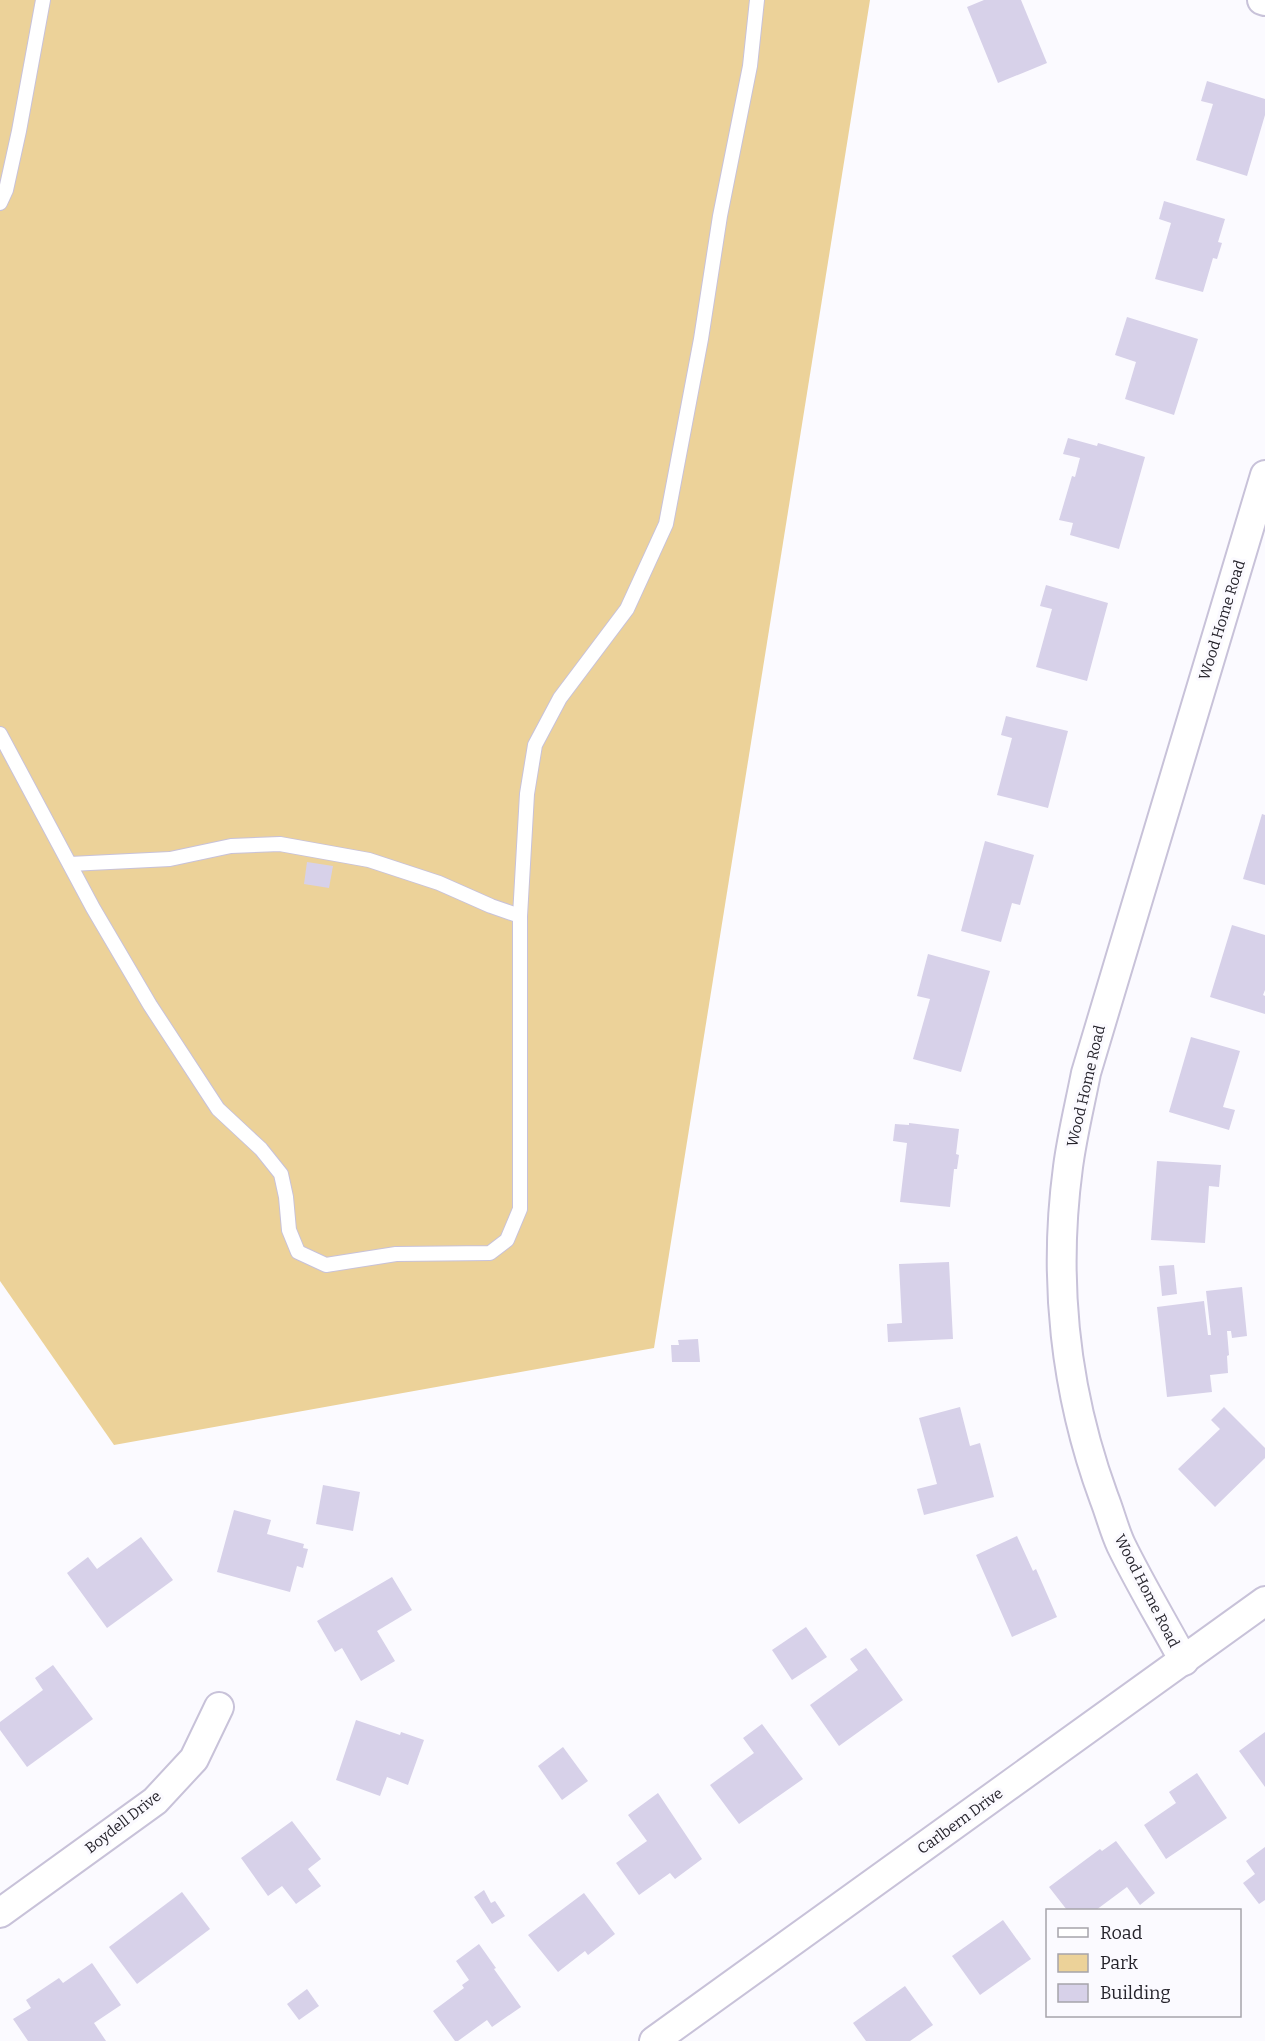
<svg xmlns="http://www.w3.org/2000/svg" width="1265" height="2041" viewBox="0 0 1265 2041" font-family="Bitter,serif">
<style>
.green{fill:#ecd299}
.building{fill:#d7d1e9}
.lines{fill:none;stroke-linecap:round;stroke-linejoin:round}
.lane-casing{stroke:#c8c2d9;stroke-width:16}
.street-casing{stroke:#c8c2d9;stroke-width:32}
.lane{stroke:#fff;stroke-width:14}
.street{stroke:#fff;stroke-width:28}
.labels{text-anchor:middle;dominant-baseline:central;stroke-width:6;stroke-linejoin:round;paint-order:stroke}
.street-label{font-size:15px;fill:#26242c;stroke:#fbfaff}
</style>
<rect width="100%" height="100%" fill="#fbfaff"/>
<path class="green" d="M0,0H870L654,1348L114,1445L0,1281Z"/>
<g class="building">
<path d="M984,0H1021L1047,63L998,83L967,7Z"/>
<path d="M1207,81L1265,99V115L1247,176L1196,160L1213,104L1201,101Z"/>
<path d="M1164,201L1225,219L1218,242L1222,243L1217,259L1213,258L1203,292L1155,279L1171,223L1159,219Z"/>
<path d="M1127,317L1198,339L1174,415L1125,399L1136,362L1115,355Z"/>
<path d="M1068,438L1097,446L1098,443L1145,457L1119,549L1070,535L1073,523L1059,520L1072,476L1075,477L1080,458L1063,454Z"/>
<path d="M1046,585L1108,603L1087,681L1036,667L1052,609L1040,606Z"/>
<path d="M1006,716L1068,731L1048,808L997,795L1012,738L1001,735Z"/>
<path d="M1262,814L1265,815V885L1243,879Z"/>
<path d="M985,841L1034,855L1020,905L1012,903L1001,942L961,931Z"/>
<path d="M307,862L333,866L329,888L304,884Z"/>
<path d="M1232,925L1265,935V990L1263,995L1265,996V1014L1210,997Z"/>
<path d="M928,954L990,971L961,1072L913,1059L930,999L917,996Z"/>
<path d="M1191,1037L1240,1051L1223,1107L1235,1110L1229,1130L1169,1112Z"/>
<path d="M909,1123L959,1129L956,1154L959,1155L957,1169H954L950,1207L900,1202L907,1143L893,1141L895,1124L909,1125Z"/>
<path d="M1157,1161L1221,1165L1219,1187L1209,1186L1205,1243L1151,1240Z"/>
<path d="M949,1262L953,1339L888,1342L887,1324L902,1323L899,1264Z"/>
<path d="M1174,1265L1177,1294L1162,1296L1159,1266Z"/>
<path d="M1242,1287L1247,1336L1232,1338L1231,1331H1227L1229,1355L1227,1356L1228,1373L1210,1375L1212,1392L1167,1397L1157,1307L1204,1301L1208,1335H1211L1206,1291Z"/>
<path d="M698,1339L700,1362H672L671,1345H679L678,1340Z"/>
<path d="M960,1407L970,1446L980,1443L994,1497L924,1515L917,1489L937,1484L919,1418Z"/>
<path d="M1224,1407L1265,1448V1458L1215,1507L1178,1469L1220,1429L1211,1420Z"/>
<path d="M323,1485L360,1492L353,1531L316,1524Z"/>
<path d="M234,1510L271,1520L267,1534L304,1544L303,1548L308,1549L303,1568L297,1566L290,1592L217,1572Z"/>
<path d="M1017,1536L1033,1571L1036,1569L1057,1617L1012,1637L976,1555Z"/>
<path d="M141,1537L173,1580L107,1628L67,1573L88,1557L97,1569Z"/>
<path d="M392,1577L412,1610L377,1631L395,1661L361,1681L342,1648L335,1652L317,1621Z"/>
<path d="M806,1627L827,1657L792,1680L772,1650Z"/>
<path d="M866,1648L903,1700L839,1746L810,1705L858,1670L850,1659Z"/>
<path d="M53,1665L93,1719L27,1767L0,1730V1722L43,1690L35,1678Z"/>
<path d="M356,1720L400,1735L401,1732L424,1740L408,1785L387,1777L380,1796L336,1780Z"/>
<path d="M762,1724L803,1779L739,1824L710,1785L754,1753L743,1738Z"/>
<path d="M1265,1732V1787L1239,1751Z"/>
<path d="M563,1747L588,1781L562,1800L538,1766Z"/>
<path d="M1197,1773L1227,1818L1166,1859L1144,1825L1176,1803L1169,1792Z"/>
<path d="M658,1793L702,1859L675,1879L670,1873L639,1895L616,1863L647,1841L628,1815Z"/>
<path d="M292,1821L321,1859L308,1869L321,1886L296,1904L282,1886L268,1896L241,1858Z"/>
<path d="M1116,1841L1155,1893L1140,1905L1127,1887L1096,1910H1067L1049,1887L1100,1849L1102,1851Z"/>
<path d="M1265,1847V1900L1259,1904L1243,1883L1255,1874L1246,1861Z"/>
<path d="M484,1890L491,1903L495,1901L505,1916L492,1924L474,1897Z"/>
<path d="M182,1892L210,1929L137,1984L109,1947Z"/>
<path d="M584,1893L615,1934L588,1955L585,1951L558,1972L528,1935Z"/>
<path d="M1003,1920L1031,1959L980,1995L952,1956Z"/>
<path d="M479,1944L496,1968L494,1969L521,2007L492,2027L487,2020L458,2041H455L433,2011L464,1988L462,1985L469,1980L456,1961Z"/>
<path d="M92,1963L121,2005L94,2023L106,2041H28L13,2019L31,2008L26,2000L59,1978L63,1983Z"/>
<path d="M905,1986L933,2025L910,2041H866L853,2023Z"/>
<path d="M307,1989L319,2006L299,2020L287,2004Z"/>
</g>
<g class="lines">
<defs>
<g id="lane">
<path d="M0,203L6,190L19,131L43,0"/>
<path d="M0,734L93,908L150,1005L218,1109L261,1149L281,1174L286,1197L289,1230L298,1252L326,1265L396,1254L490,1253L507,1240L520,1209V916L527,794L535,745L560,698L627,609L666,524L701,339L720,216L750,66L757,0"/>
<path d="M70,864L170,859L231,846L280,844L369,860L439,883L491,906L520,916"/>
</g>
<g id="street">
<path d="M1262,0L1265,1"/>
<path d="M1184,1661C1163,1622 1140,1584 1121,1545C1114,1530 1110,1513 1104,1498C1065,1392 1053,1279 1068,1167C1072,1136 1080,1104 1086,1073L1265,475"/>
<path d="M0,1913L155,1801L194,1759L219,1707"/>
<path d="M654,2041L1265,1601"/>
</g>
</defs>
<use href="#lane" class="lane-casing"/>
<use href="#street" class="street-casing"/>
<use href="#lane" class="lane"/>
<use href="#street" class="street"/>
</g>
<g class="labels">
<g class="street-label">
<text transform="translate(1222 620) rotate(-73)">Wood Home Road</text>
<text transform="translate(1086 1086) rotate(-77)">Wood Home Road</text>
<text transform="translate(1147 1591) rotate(63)">Wood Home Road</text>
<text transform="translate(960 1821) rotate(-36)">Carlbern Drive</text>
<text transform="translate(123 1822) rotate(-38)">Boydell Drive</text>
</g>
</g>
<rect x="1046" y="1909" width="195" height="108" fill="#fbfaff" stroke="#a6a4ab" stroke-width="1.5"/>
<rect x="1058" y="1928" width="30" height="9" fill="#ffffff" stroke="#a6a4ab" stroke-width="1.5"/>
<text x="1100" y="1939" font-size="18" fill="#26242c">Road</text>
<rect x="1058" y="1954" width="30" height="18" fill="#ecd299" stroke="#a6a4ab" stroke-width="1.5"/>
<text x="1100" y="1969" font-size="18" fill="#26242c">Park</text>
<rect x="1058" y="1984" width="30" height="18" fill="#d7d1e9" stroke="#a6a4ab" stroke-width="1.5"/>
<text x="1100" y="1999" font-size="18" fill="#26242c">Building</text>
</svg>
